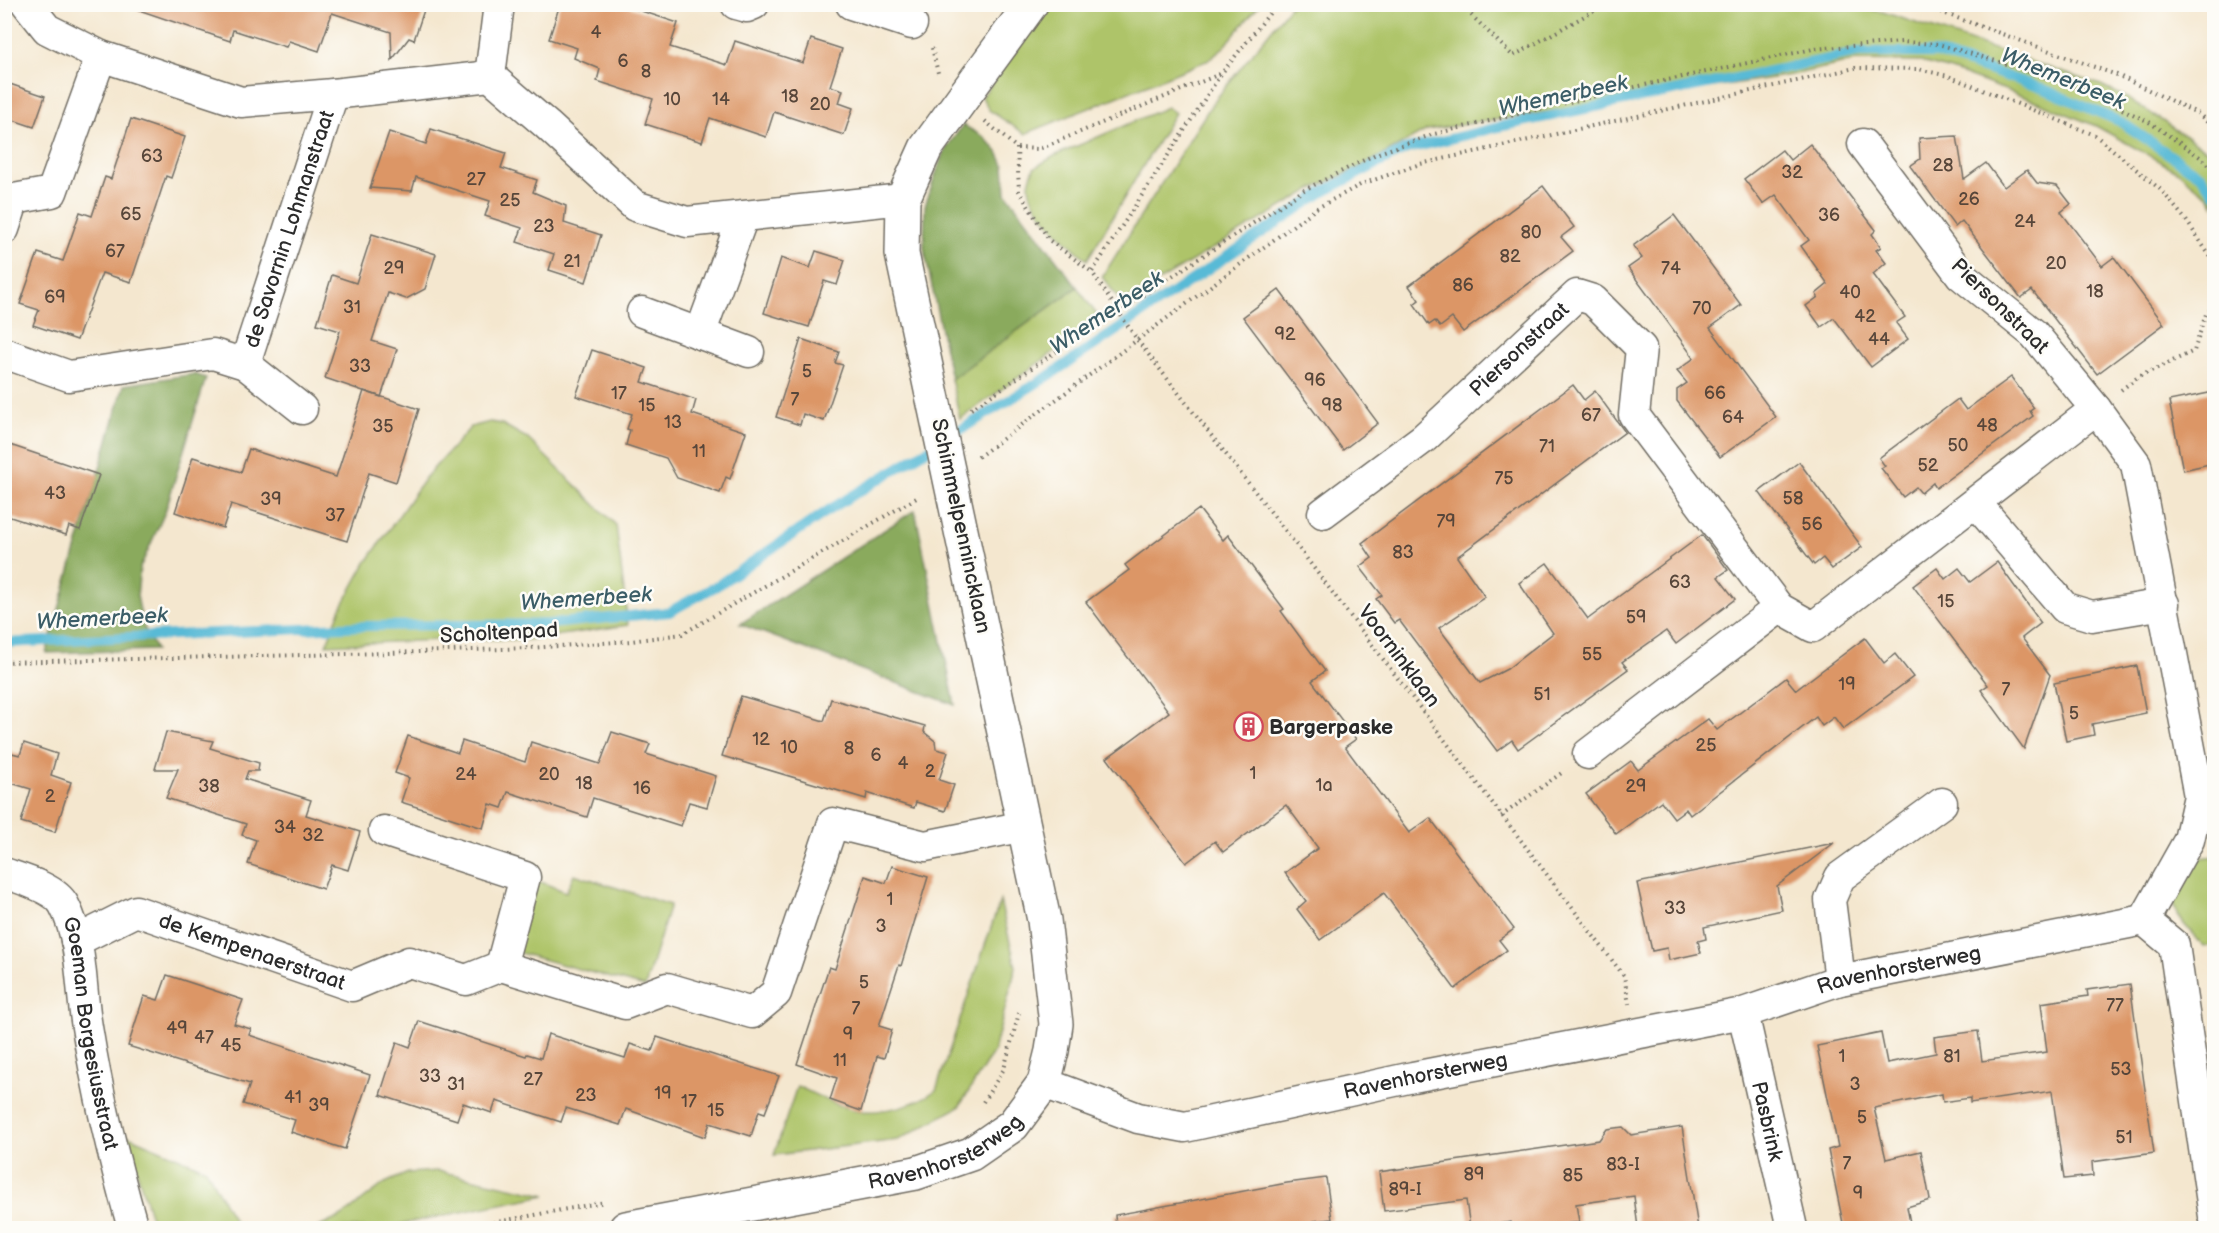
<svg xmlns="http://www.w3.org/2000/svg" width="2219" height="1233" viewBox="0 0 2219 1233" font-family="'Balsamiq Sans',sans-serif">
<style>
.green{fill:#aec469;stroke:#6c784a;stroke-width:1.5}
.forest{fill:#8aaa5d;stroke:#5a6a44;stroke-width:1.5}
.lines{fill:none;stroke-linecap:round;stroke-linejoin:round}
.stream{stroke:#58bad6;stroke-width:10}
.building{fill:#dc9666}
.street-casing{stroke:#716d64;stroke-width:33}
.secondary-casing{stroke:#716d64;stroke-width:36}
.path{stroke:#716d64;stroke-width:4;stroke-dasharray:1.5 4.5;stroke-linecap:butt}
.street{stroke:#fff;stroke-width:30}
.secondary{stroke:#fff;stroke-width:33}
.labels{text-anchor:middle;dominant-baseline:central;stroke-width:5;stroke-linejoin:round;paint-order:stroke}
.number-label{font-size:18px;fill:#57463a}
.street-label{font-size:21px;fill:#2b2b2b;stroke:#fdfcf7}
.poi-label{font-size:21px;font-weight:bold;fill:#2b2b2b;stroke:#fdfcf7;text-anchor:start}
.water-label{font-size:22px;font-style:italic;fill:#3b5d67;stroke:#fdfcf7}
</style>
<rect width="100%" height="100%" fill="#fdfcf7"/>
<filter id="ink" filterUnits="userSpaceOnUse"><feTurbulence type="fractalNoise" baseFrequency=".0167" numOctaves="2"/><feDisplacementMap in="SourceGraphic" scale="12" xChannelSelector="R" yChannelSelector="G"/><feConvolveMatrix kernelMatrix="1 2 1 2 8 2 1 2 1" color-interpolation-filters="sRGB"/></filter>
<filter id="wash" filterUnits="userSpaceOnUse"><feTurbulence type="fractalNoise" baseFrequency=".008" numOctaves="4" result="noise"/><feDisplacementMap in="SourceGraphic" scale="24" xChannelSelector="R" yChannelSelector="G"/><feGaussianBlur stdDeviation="1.35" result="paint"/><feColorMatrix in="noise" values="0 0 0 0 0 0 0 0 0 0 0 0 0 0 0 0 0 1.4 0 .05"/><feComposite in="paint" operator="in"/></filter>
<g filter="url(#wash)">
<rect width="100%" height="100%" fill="#f4e7cf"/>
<g class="green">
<path d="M1049,5H1259L1224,47L1206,61L1025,134L989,110L982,97Z"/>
<path d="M1807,5C1832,10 1858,8 1883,12L2101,85L2129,99L2214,155V205L2208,196L2177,171L2096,126L2038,102L1951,70L1921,62L1855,61L1791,75L1427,130L1368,163L1310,190L1122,303L1102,277L1212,104L1291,5Z"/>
<path d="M1167,107L1175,113L1087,260C1069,244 1030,211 1029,186C1029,181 1032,173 1034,168L1054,156Z"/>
<path d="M1077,287L1100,319L960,419L951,379Z"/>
<path d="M490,422L502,424L527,438L616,525L628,625L528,640L463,639L326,645L341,608L366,563L425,478L471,427Z"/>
<path d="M2214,856V945L2204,947L2183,923L2172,904L2184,879L2201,858Z"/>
<path d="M574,874L670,905L645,987L516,952L536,880L566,892Z"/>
<path d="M1000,901L1016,967L994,1051L959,1107L898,1140L774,1155L797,1086C812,1093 844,1110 859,1111C884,1113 916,1105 936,1090Z"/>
<path d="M126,1135L206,1169L238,1228H154Z"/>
<path d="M438,1171L546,1195L382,1228H317L342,1216L385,1183L408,1173Z"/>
</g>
<g class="forest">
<path d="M963,125L984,137L998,152L1004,165L1006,193L1077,287L951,379L924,248L925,206L943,153Z"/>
<path d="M194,374L206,378L165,512L140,568L137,596L143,625L156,650L46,653L124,385Z"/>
<path d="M915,510L955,705L740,624Z"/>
</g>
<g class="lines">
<path class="stream" d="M4,643L366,626L549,624L669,612L718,585L832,508L1047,377L1323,192L1404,150L1503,126L1857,53H1938L2044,89L2121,122L2201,176L2214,193"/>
</g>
<g id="blocks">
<g class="building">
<path d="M136,4H426L414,40L409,38L392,60L391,32L332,13L319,51L289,41L286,47L233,30L230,41L136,9Z"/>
<path d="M560,4H620L678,23L670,47L727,65L735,41L803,63L811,39L842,49L830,86L843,90L839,103L853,108L844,135L774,112L766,137L710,118L702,142L645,124L653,99L597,81L600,69L574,58L577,48L549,39Z"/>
<path d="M4,82L45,96L34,127L4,117Z"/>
<path d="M131,119L185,137L171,178L166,176L131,282L102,273L77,340L33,325L39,310L20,304L38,253L63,261L80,212L92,216L105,177L111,179Z"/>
<path d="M431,129L506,153L501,168L537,180L533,192L566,206L564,223L601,235L586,282L549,270L554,254L517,242L522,228L485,216L490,201L416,177L412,191L370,188L389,132L426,144Z"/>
<path d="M1957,136L1964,179L1986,163L2004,187L2027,170L2037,183L2057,186L2071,204L2061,212L2102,266L2114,257L2164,324L2097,374L2032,290L2021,298L1962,221L1955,227L1910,166L1920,159L1919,138Z"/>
<path d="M1810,144L1876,230L1872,234L1881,247L1876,250L1886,263L1873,274L1905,317L1896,323L1908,339L1871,367L1834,318L1821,327L1806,306L1818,297L1816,294L1828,284L1801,246L1809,240L1776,195L1763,204L1744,179L1782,150L1790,160Z"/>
<path d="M1543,186L1574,227L1561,237L1573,251L1463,332L1452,318L1440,327L1435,321L1429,325L1414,304L1419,300L1409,286Z"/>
<path d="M1674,215L1741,305L1710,328L1776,417L1720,457L1677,401V390L1687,383L1677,371L1694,358L1628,268L1642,258L1633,246Z"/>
<path d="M372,234L436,254L425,289L406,299L388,293L372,341L397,349L381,397L325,378L340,331L317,324L332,275L356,283Z"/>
<path d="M816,251L845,260L837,285L824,281L809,327L764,313L781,258L810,268Z"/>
<path d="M1279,290L1378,423L1343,450L1243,317Z"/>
<path d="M801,339L839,352L835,363L843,365L824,421L803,414L800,425L776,417Z"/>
<path d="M592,350L647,368L642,382L696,400L692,414L746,432L730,479L726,477L720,493L677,478L666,458L626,445L630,430L627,429L632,414L576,396Z"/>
<path d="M2011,377L2034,408L2030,411L2033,416L1936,488L1933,483L1921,493L1916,487L1903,497L1881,468L1885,466L1879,458L1958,399L1966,410Z"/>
<path d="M1573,385L1584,400L1595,391L1625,432L1457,557L1485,597L1439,628L1480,683L1507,669L1553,633L1519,583L1547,563L1588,619L1702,535L1728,570L1718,577L1735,599L1676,644L1666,631L1622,662L1628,669L1518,749L1512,740L1497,751L1399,620L1394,623L1376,599L1382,595L1360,567L1372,558L1362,543Z"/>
<path d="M364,391L419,409L396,482L369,473L347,541L231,504L223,528L175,512L193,457L241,472L249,449L336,477Z"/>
<path d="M2214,392V463L2183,470L2169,401Z"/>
<path d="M4,443L99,475L80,530L69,526L66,535L4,515Z"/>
<path d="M1799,462L1862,547L1832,569L1823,558L1814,565L1759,492Z"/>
<path d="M1199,509L1223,540L1228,535L1284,609L1281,611L1325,671L1312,681L1356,739L1345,747L1409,833L1430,818L1514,929L1499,940L1507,950L1455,989L1384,893L1320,940L1297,909L1306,901L1285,873L1318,848L1286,805L1223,852L1215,841L1186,863L1107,758L1169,712L1086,602L1129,570L1125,565Z"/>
<path d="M1997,562L2041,623L2022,638L2050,675L2024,749L1981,690L1988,685L1913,586L1937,568L1945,579L1959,568L1970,582Z"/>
<path d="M1865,638L1884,663L1895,654L1913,677L1843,729L1834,717L1822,726L1816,717L1690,815L1686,809L1674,818L1661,801L1616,834L1586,794L1631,761L1638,770L1708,719L1717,730L1786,678L1796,690Z"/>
<path d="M2137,666L2146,713L2092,724L2094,735L2066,741L2054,683Z"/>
<path d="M741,696L824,721L831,699L925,726L924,732L935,741L936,749L948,752L939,780L954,785L945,811L916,802L914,808L867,793L866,799L722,756Z"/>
<path d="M166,732L213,741L210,748L259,763L258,771H248L245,779L311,800L306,815L360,832L348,870L332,865L323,889L248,864L256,840L242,835L246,824L166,798L178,769H155Z"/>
<path d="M612,732L650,744L646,754L716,776L707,807L689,802L681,826L593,798L587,817L508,792L502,808L490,804L483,828L401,802L409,778L395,773L408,736L458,753L462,741L525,762L531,742L600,764Z"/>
<path d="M24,743L57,754L51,775L71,782L55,832L21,822L31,789L4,781V751L20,755Z"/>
<path d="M1834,843L1777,886L1782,910L1704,927L1706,939L1698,941L1701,953L1669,960L1667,948L1652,951L1637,883Z"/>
<path d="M892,866L928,877L901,966L899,965L879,1026L892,1030L884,1058L877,1056L861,1111L830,1100L837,1078L797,1064L829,967L835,969L865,876L886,883Z"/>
<path d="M167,975L243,1000L234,1024L251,1029L249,1035L370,1075L345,1149L291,1132L295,1120L243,1104L250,1084L128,1046L144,996L158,1000Z"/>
<path d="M2130,984L2154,1153L2092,1162L2093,1176L2064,1179L2052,1091L1970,1103V1098L1943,1102L1942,1094L1874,1108L1886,1159L1921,1151L1930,1200L1907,1207L1911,1228H1844L1828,1150L1838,1147L1817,1046L1881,1033L1887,1063L1936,1053L1934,1037L1978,1031L1982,1061L2047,1052L2041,1003L2088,996L2087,990Z"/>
<path d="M419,1021L526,1056L527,1054L541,1058L548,1034L625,1058L630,1044L652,1051L657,1037L779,1076L765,1113L759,1111L751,1136L710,1123L705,1137L626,1109L620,1125L566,1108L561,1122L496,1101L492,1113L463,1103L457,1120L380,1095L397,1042L410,1047Z"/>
<path d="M1623,1127L1631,1135L1682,1127L1698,1228H1638L1634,1196L1576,1204L1579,1222L1532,1228H1512L1511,1222L1470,1228L1466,1200L1384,1211L1379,1172L1599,1140L1607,1129Z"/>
<path d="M1326,1178L1332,1219L1314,1221L1315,1228H1116L1115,1215L1287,1183Z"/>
</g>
</g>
</g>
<g filter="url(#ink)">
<use href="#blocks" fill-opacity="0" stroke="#716d64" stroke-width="1.5"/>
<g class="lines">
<defs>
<g id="street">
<path d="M27,4L47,29L101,56L241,102L333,94L490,76L547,125L635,206L687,222L903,199"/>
<path d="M736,4L747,7L754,4"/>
<path d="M851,4L912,24"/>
<path d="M490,76L499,4"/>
<path d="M4,229L14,199L52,192L101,56"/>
<path d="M642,312L749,352"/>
<path d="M700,334L743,217"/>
<path d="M4,353L69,376L213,354L245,364L302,409"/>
<path id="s1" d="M245,364L333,94"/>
<path d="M1976,503L2065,608L2092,616L2164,604"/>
<path id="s2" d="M1323,513L1424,438L1577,295L1593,300L1641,348L1634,415L1779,608"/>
<path d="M1588,754L1779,608L1813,627L2096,409L2034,334L1961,275L1863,144"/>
<path d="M384,831L525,877L501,966"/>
<path id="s3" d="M4,873C21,879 55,888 64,905C83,941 80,987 87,1027C98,1096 114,1161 133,1228"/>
<path d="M2144,920L2174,945L2214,1216"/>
<path id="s4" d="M76,941L136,911L352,986L409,962L466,980L501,966L625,1004L667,988L752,1013L776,993L833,823L925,846L1025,826"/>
<path d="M1840,980L1830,900L1840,877L1942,803"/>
<path id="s5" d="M1743,1013L1792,1228"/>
<path id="s6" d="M1044,1083L1138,1118L1185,1127L1413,1077L1743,1013L1840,980L2144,920L2189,840L2199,796L2136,464L2096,409"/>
</g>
<g id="secondary">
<path id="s7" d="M626,1228L916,1173L971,1154L1013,1125L1044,1083L1052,1051L1056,1024L1044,920L902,254L903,199L926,148L1031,4"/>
</g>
</defs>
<use href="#street" class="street-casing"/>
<use href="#secondary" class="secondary-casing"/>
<g class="path">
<path d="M1277,4L1221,74L1092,272L1138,341L1291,538L1624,976L1629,1004"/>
<path d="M1457,4L1464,8L1513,56L1606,4"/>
<path d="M1918,4L2117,75L2199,114L2214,129"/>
<path d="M932,48L938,73"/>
<path d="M985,121L1017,148L1039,149L1220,74"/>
<path d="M1017,148L1019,191L1049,240L1092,272"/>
<path d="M2121,390L2138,377L2194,351L2206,314L2214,306"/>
<path d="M971,409L1112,314L1115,306L1123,308L1304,190L1376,154L1434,134L1612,92L1813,49L1902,42L1938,44L2003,63L2085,91L2149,122L2203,159L2214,170"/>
<path d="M978,457L1317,208L1362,184L1420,164L1855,68L1918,69L1948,76L2095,135L2161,190L2186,220L2214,262"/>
<path d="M4,662L389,653L530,648L631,641L682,634L920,496"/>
<path d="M1501,816L1563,772"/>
<path d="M983,1102L1004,1069L1019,1013"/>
<path d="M464,1228L605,1202"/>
</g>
<use href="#street" class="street"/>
<use href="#secondary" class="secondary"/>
</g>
</g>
<defs>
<symbol id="building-ring" viewBox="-11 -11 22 22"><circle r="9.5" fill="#fdfcf7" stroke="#d1495b" stroke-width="1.5"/><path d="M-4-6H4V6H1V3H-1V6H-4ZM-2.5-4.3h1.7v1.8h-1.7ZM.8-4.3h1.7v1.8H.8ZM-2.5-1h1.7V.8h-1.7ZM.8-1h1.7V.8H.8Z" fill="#d1495b"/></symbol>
</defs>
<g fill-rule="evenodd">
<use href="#building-ring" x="1232" y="710" width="33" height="33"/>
</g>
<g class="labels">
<g class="number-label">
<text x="596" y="32">4</text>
<text x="623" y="61">6</text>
<text x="646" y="71">8</text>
<text x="790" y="96">18</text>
<text x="672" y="99">10</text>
<text x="721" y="99">14</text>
<text x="820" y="104">20</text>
<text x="152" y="156">63</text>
<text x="1943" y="165">28</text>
<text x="1792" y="172">32</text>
<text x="476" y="179">27</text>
<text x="1969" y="199">26</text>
<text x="510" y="200">25</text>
<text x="131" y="214">65</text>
<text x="1829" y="215">36</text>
<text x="2025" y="221">24</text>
<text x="544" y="226">23</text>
<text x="1531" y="232">80</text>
<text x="115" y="251">67</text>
<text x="1510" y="256">82</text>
<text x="572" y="261">21</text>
<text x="2056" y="263">20</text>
<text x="394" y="268">29</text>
<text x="1671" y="268">74</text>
<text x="1463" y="285">86</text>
<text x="2095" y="291">18</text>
<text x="1850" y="292">40</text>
<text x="55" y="297">69</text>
<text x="352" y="307">31</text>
<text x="1702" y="308">70</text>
<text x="1865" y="316">42</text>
<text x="1285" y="334">92</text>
<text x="1879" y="339">44</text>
<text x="360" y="366">33</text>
<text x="807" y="371">5</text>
<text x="1315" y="380">96</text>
<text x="619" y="393">17</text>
<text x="1715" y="393">66</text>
<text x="795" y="399">7</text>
<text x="647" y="405">15</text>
<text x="1332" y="405">98</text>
<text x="1591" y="415">67</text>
<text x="1733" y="417">64</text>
<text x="673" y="422">13</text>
<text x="1987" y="425">48</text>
<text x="383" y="426">35</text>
<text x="1958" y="445">50</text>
<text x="1547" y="446">71</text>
<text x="699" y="451">11</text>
<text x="1928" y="465">52</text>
<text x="1504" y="478">75</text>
<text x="55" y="493">43</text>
<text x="1793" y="498">58</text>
<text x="271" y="499">39</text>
<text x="335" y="515">37</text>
<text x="1446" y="521">79</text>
<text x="1812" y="524">56</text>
<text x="1403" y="552">83</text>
<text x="1680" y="582">63</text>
<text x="1946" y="601">15</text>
<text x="1636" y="617">59</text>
<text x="1592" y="654">55</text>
<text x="1847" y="684">19</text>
<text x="2006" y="689">7</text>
<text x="1542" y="694">51</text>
<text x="2074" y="713">5</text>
<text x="761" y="739">12</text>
<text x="1706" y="745">25</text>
<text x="789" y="747">10</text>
<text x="849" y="748">8</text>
<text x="876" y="755">6</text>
<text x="903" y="763">4</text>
<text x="930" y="771">2</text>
<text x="1253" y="773">1</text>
<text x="466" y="774">24</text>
<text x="549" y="774">20</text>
<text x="584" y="783">18</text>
<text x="1324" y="785">1a</text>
<text x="209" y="786">38</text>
<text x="1636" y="786">29</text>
<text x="642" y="788">16</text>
<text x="50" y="796">2</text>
<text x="285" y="827">34</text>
<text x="313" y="835">32</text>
<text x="890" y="899">1</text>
<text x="1675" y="908">33</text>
<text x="881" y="926">3</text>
<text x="864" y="982">5</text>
<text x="2115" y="1005">77</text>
<text x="856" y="1008">7</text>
<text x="177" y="1028">49</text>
<text x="848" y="1034">9</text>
<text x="204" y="1037">47</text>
<text x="231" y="1045">45</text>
<text x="1842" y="1056">1</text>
<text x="1952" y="1056">81</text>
<text x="840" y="1060">11</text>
<text x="2121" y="1069">53</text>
<text x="430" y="1076">33</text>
<text x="533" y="1079">27</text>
<text x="456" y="1084">31</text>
<text x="1855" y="1084">3</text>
<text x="663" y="1093">19</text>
<text x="586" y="1095">23</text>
<text x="293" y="1097">41</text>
<text x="689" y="1101">17</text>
<text x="319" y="1105">39</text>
<text x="716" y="1110">15</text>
<text x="1862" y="1117">5</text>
<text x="2124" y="1137">51</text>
<text x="1847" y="1163">7</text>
<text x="1623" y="1164">83-I</text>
<text x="1474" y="1174">89</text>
<text x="1573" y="1175">85</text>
<text x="1405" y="1189">89-I</text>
<text x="1858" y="1193">9</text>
</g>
<g class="street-label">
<text stroke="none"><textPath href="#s1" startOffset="142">de Savornin Lohmanstraat</textPath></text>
<text transform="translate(2000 306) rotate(44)">Piersonstraat</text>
<text stroke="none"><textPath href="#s2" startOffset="256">Piersonstraat</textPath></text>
<text transform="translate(961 526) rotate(78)">Schimmelpennincklaan</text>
<text transform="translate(499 633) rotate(-3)">Scholtenpad</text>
<text transform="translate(1399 656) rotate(53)">Voorninklaan</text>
<text stroke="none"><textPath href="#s4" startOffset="190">de Kempenaerstraat</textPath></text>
<text stroke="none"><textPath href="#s6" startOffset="880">Ravenhorsterweg</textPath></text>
<text stroke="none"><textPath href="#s3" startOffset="201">Goeman Borgesiusstraat</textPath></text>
<text stroke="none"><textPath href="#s6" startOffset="394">Ravenhorsterweg</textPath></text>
<text stroke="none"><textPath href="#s5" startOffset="111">Pasbrink</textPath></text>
<text stroke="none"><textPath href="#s7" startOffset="330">Ravenhorsterweg</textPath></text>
</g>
<g class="poi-label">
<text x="1269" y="727">Bargerpaske</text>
</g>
<g class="water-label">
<text transform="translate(2063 79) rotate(22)">Whemerbeek</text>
<text transform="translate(1563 96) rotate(-12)">Whemerbeek</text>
<text transform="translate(1107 313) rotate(-34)">Whemerbeek</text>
<text transform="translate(586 599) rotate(-4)">Whemerbeek</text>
<text transform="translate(102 619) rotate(-3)">Whemerbeek</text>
</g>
</g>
<rect width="2219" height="1233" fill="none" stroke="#fdfcf7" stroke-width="24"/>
</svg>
